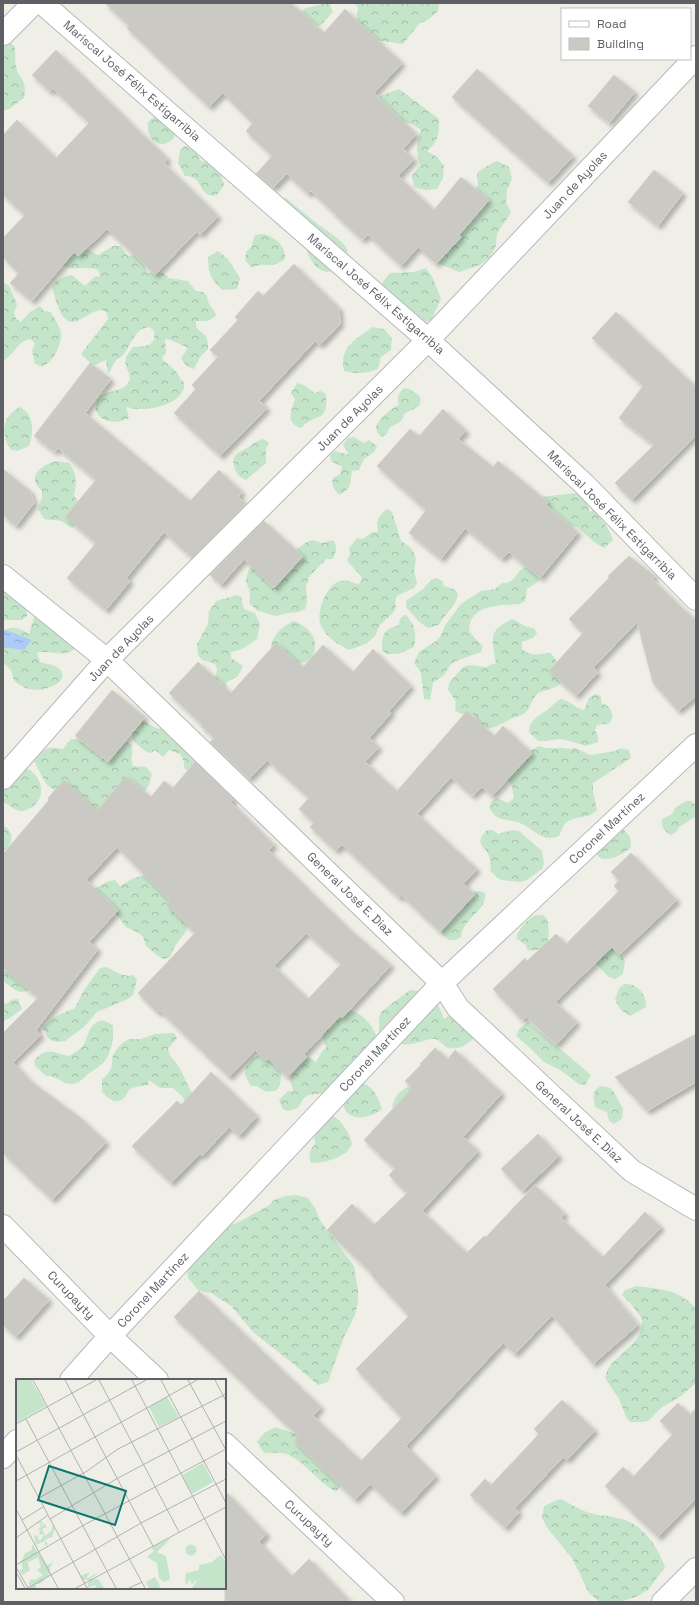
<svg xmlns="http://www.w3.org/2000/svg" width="699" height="1605" viewBox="0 0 699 1605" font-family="'Space Grotesk',sans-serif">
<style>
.forest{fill:url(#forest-crowns)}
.water{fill:url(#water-ripples)}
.building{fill:#cbc9c4;stroke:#d4d2c5;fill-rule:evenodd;filter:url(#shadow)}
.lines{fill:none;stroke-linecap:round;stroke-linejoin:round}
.minor-casing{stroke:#b7b8bc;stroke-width:24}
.minor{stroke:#fff;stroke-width:22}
.labels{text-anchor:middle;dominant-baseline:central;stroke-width:4;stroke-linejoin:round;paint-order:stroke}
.street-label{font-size:12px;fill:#5e6066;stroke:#fff}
.inset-road{fill:none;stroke:#b1b2af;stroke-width:1}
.view{fill:#0f766e;fill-opacity:0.15;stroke:#0f766e;stroke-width:2}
.inset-edge{fill:none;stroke:#5e6066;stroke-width:2}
</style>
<defs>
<pattern id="forest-crowns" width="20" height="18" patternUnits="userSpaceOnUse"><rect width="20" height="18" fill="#c5e5cb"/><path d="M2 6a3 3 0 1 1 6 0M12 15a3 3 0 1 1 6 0" fill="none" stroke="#a3bda9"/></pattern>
<pattern id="water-ripples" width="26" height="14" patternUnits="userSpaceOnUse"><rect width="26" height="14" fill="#adcaf9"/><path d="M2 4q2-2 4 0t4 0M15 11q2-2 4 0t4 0" fill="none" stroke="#90a7cd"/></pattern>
<filter id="shadow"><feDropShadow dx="3.5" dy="3.5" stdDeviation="2" flood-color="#0004"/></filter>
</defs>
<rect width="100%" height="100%" fill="#efefe7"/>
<g class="forest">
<path d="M326,3H329L333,12L321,25L298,34L296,14L302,12L305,8L311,7Z"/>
<path d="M355,3H439L438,11L429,19L419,24L403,44L375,40L366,31L357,20L358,8Z"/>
<path d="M3,39C7,41 11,42 14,46C17,52 14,59 16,65C18,81 28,77 24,98L9,109L3,111Z"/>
<path d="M399,89L439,119C439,134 439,141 427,151L437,157L444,166L443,178L437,189L425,190L414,187L412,176L420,165C416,152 416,143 421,130L412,124L389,118L378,97Z"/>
<path d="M163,113L176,134C166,153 145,143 148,122L154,117Z"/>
<path d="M185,146L195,151L201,161C220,164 219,168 224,185L217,195C197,199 205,175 185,176L178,163L180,150Z"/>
<path d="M497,161L509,167L512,179L507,190L506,202L511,213L497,233L496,246L490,257L480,265L459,272L435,262L478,185L477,173L487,166Z"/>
<path d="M286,198C296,207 308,216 319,225C328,232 338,237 345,246C354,257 335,276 323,271C309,264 309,253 302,242C298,236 290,234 284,230C278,226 272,219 268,213L280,199Z"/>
<path d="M264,234C275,237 286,246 285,259C278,265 272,265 264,265C260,264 256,267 251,267L245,260L246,252L251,247L255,235Z"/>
<path d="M113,246H120L128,256L136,255L142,257L147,273C157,272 162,270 169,278L188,281L196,291C211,292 205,298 211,307C214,310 215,312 216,316L208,321H196V327C206,337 208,334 208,349L200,357L194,369C187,367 184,364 181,358L188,348L171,340L165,339L166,353L162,358C167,365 173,367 177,373C180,377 180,379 184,382C187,402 155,410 139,409C135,409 130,408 126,407L129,418C122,421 116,423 108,421C98,419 91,408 99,398C106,389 122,393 128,383C136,371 115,367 133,347C146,346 156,347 154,331L149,327C134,329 132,343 124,354C122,357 118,358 116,360C113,365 111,370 108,374L106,360L93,366L81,354L108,319L107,313L102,310C92,311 86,317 77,321C61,328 55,297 52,287C56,279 63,277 72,275L85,286L94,277L100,276L98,270C81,263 62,278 57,254L86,249L98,255Z"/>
<path d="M218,251L228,259L240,278L237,289L222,290C211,279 208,273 208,257Z"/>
<path d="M426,268L433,278L441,299L431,320L420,324L386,290L382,283L390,273L414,272Z"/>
<path d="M3,282L9,286L17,304L14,313L16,319L21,322L29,313L40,306L44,311L51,312C54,318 61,327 61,335C62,343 51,368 40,366C40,366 36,364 35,364L32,350L35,344L31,339C18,340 14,355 3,361Z"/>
<path d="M372,327L384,329L392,338L391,350L381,357L378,369C366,374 357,374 344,371C339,346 355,341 372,327Z"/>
<path d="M297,383L306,386L314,393L321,391L326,394C328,425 317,411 301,428C285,423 291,411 295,399L291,393Z"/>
<path d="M404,388L409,389L419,395L421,400L419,406L404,414C401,428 390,421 387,434L381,437L377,432L376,426C380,418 391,408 399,405C397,397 398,394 404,388Z"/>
<path d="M20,407C34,414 34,432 29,446L17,451L11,450C0,435 2,416 20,407Z"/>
<path d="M354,437L364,443L369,440L377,446L374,452L364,459L359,470L352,471C349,485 354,485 340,495C334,490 331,486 333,478L340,474L342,467L331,461L330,455L335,451L349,455L343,445L347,438Z"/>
<path d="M264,439L269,443L266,449V463L246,480C240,477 237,475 235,469C229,453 240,453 250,446C255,442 258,440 264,439Z"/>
<path d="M56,461L69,463C77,473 77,482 74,495L81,507L76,524L72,528L61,521L44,519L38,509L42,497V491C25,476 42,465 56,461Z"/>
<path d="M577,493L586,501L590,512L594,509C601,521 609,526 613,540L604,548L594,542L577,527L555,523L540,497Z"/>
<path d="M387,509L392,512L401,541L411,548L414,553L416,559L414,571L417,583L414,588L397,596L395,602L396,608L393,613L380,625L375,636L366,644L349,650C339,645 328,638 322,628C314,616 326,583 341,581C347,579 353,583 359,584L362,579C359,571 351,567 347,560L350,554L349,548L357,538L363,539L372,532H378C376,521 378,516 387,509Z"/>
<path d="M313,540L322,543L333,540C338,547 336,551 333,559H326L309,577L306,587L307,603L305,609L299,612L288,613L276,616L258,611L249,603C251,595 250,590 246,582C249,551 271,561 291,552C299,549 304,542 313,540Z"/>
<path d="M534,563L544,569L539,581L527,589L525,601L520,604C502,606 477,603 470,623C469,626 469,629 470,632C473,637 479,642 483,646L481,652L456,661L451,664L444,675L433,683L430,700L424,699L421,673L414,663L419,652L436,641L440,637L446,624L461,604L481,591L495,589L502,583C516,583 513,576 522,569C526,566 530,565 534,563Z"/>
<path d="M437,578L442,581L444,586L456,590L458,595C455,608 444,614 439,625L428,628L418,621L406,607V601L423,589L431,580Z"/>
<path d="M3,582L26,597L27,616L22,620H3Z"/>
<path d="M237,595L242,597V603L244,609L255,613L260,624L257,639L242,649L231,652V658L243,666L238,676L227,682L224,694L208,685C214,678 220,673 215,664L202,660L198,655L197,644L208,624L209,611L216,601Z"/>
<path d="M35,614L76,647C65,660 51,649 37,653L40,662C45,664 51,664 55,666C79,679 40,698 22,686C10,680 15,678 10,669C8,667 5,665 3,663V631C14,625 19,628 29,634Z"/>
<path d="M405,615C415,622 417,636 414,647L398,654H386L382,650C382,634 384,629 399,625L400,619Z"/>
<path d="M512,619C520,622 525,628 534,628L537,633L533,638L522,642V649C532,658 539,653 551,653C558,663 563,670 561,683C553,691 542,689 536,695C532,699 531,706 527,711C522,716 517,716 511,719C491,729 487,735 473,714H461L455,711L456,702L448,689L449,683L463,667L468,665L486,667L496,663C492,639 487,631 512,619Z"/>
<path d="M294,621C306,626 317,635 315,649C314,653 313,657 309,660C302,665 287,664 278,664C276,660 271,655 271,650C270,638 283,625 294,621Z"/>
<path d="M595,694L601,696V703C611,706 615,713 610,723L597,725L595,730L598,736V742L586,746L562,739L544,741H538L529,732C529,720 539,716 547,710C552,706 555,702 561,699C570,701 575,708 584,710L589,698Z"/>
<path d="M142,720L158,729C203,710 207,750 220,783L214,781L198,779L184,768V762L180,754L169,750L163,757L155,750L151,753C145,752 144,750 140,747C127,737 132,730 142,720Z"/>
<path d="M90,738H119L132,745C133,753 130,759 133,766L146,767L152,774L149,785L145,791C123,792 111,809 89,812L62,789L54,790L46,784L34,761C43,749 47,745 63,749L71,739H78L83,743Z"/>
<path d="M539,746L545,748H563L569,749L575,748L591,755L615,751L621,748L629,750L631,758L593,783V791L597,810C588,820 573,815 565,824C562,827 561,833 559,836C542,843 534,829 520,823C507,818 496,823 489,807L492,801L497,798L508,803L514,798L512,786L505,776L529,751Z"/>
<path d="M22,767C36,769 47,788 38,801C36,805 32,807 28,809C26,810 23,812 20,811C15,810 8,804 3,802V778Z"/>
<path d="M686,801H691L696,805L695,817L679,827L676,832L671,835C664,831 661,827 662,819L672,814L675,808Z"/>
<path d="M3,825C14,831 15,845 3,851Z"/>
<path d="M623,829L630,837L631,847C624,856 594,868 597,849Z"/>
<path d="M487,830H493L498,834L512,830L519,831L542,851L544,863L542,869L527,880L520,882L501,880L491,872C490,867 491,861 489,856C485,845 473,845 487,830Z"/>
<path d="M145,875L166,893L169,902L188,922C188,932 181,937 176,945C173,948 172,953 170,957L164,959L159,957L146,946L143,937L137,932L126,927L114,911L94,889L109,881L115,880L120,886L134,878Z"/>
<path d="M479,891L485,893C488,910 463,918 461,937C452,943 444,940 441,930L466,893Z"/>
<path d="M536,915H543L547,919C551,937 550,953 527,950L526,945L516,938C519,929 527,919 536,915Z"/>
<path d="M587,937L620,950L625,962L623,974L615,979L609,977L588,956Z"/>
<path d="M8,966L40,987C34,989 23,994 17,991C13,989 11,986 6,984C2,977 3,972 8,966Z"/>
<path d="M106,967C116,971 123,978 133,975L137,980L133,995L128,999L97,1012L84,1027L65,1041L59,1042L53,1041L48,1038L43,1028L52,1018L75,1008L84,990L100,968Z"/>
<path d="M624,984C638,983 646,994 646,1007L630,1016L621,1010L615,1000L619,988Z"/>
<path d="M410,990L422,991L437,1002L444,1019L454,1012L479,1032C472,1041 458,1054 445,1046C441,1043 438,1038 432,1039C428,1039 424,1041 420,1042C401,1048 395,1042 379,1033V1017L382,1011Z"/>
<path d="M18,999L22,1009L10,1018L3,1021V1002L7,1004L11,1000Z"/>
<path d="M343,1008C365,1013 372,1024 380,1044L326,1093L308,1095L304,1098L298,1108L287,1111L282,1108L279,1100L288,1091H293L290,1079L303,1060L308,1057L316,1062L323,1050L327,1047C315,1034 334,1018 343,1008Z"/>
<path d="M102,1020L113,1025C114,1035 112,1049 107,1058C103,1065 94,1070 88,1074C84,1078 79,1083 73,1084C63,1085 56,1075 46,1076L35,1066L34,1060C49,1046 51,1053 69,1056C74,1053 81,1049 84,1044C90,1033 87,1026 102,1020Z"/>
<path d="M528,1022L591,1075L585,1085L579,1084L560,1070L544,1062L530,1048L516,1036L519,1029Z"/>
<path d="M174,1033L177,1038L168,1049C171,1061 175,1059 179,1067C185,1078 188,1088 196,1098L188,1106L182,1096L173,1088H160L149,1080L148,1085C142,1086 134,1086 129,1090C127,1093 126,1096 124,1098C116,1106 108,1098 102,1092V1079L107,1075L111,1069L113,1055L118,1047L128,1039H141L155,1034Z"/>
<path d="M262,1054L282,1068L280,1085L277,1090C268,1093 264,1092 257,1086H251L245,1075V1069L253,1058Z"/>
<path d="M359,1082C374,1086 377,1095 382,1109C370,1119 347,1123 343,1104Z"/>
<path d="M601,1086C611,1087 613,1089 617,1098C623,1110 624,1104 622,1119L614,1124L609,1121L607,1112L596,1108C593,1099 591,1091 601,1086Z"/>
<path d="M408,1087L414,1089L396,1112L392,1106C395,1097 399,1091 408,1087Z"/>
<path d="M328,1113C341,1118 349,1132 352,1144C347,1158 324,1163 311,1163C308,1155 309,1151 315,1144L314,1130Z"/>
<path d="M297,1195L308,1198L315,1208L320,1220L327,1230L354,1266L358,1290V1303L355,1315L344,1337L328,1382L318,1385L291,1362L254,1333L231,1306L211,1293L199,1291L188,1278L187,1267L215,1229L237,1223L268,1206L274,1200L285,1196Z"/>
<path d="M636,1286C660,1289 678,1289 696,1308V1383L681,1396L661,1408L648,1421L642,1422H630L626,1417L619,1399L605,1378C609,1354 645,1347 642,1319L631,1304L622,1295L625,1290Z"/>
<path d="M275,1427L296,1434L343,1483L336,1492C318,1482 307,1464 289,1455C283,1452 271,1453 264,1453L257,1442L264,1433Z"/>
<path d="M560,1499C568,1502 574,1507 582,1510C594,1516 606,1515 618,1518C642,1523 657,1545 665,1567L648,1590L638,1596L620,1602H600L589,1593L572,1558L548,1529L542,1518L544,1506Z"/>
</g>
<path class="water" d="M3,629L32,640L24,650L3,647Z"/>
<g class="building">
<path d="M105,3H291L324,33L345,9L402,63L374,93L416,134L403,149L414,159L398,176L434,210L461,177L489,200L459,235L461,237L436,264L418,247L401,266L368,235L362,240L311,191L308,194L287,174L273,188L256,174L272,156L246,131L253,123L223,93L209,107L127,28L129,26Z"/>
<path d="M56,50L168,159L164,163L218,216L200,235L197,231L155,275L107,229L78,256L74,252L32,301L10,283L19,273L3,257V238L25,215L3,195V135L17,120L56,158L89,123L53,89L50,92L32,75Z"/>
<path d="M477,69L573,156L548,183L452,97Z"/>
<path d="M614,75L635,92L609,123L588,106Z"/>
<path d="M654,170L683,193L658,226L628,202Z"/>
<path d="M294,264L339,308L340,324L320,345L315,341L259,401L267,408L220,456L174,413L196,389L192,385L218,357L210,350L238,320L235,317L258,291L263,296Z"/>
<path d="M616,312L696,387V435L632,500L615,483L654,445L619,418L643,386L592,338Z"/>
<path d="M90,363L111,379L85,413L190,501L219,470L242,492L238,497L246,504L192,558L164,532L126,578L130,581L106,610L67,578L96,543L65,517L96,480L58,448L55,452L34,436Z"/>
<path d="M443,409L466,431L458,439L493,467L498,461L548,502L546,505L578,532L540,578L509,552L502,559L465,528L441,559L409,533L426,510L377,466L410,429L419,436Z"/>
<path d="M3,469L30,491L34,503L16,526L3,515Z"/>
<path d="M264,521L303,556L274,588L244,559L221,585L210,575Z"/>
<path d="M629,556L655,576L652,579L696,621V696L678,711L653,683L637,622L593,668L598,672L576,696L549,671L583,633L569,619L609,578L608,576Z"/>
<path d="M276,643L303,667L323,645L353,672L373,649L411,686L389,711L391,713L369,738L379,747L365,762L397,791L467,711L494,736L503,726L532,753L492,796L482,787L472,796L451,777L417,814L477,869L463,884L475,894L440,932L401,895L399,898L342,845L336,851L310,827L314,823L299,809L309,798L267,760L249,779L210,742L214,738L201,726L202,725L169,693L198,662L231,693Z"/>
<path d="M112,690L145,717L108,762L75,736Z"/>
<path d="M195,762L234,799L231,802L274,845L268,850L348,928L391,965L342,1018L340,1016L304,1054L307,1057L287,1077L268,1059L266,1061L255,1050L229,1077L160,1011L158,1013L138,993L195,933L166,904L170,901L117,847L86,880L118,910L89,942L98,949L36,1030L41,1035L13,1062L33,1083L82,1119L106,1142L52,1200L3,1153V1033L38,998L3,968V854L49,800L48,798L64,780L97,811L126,776L151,797L164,781L173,788ZM306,933L341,964L308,999L274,966Z"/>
<path d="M631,853L677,900L619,955L612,947L555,1002L577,1022L556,1045L526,1017L522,1020L493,989L525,958L527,961L556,934L566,944L619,891L614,886L619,880L611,872Z"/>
<path d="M696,1034V1082L647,1111L615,1077Z"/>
<path d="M435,1048L448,1059L455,1050L502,1093L463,1137L478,1151L422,1211L467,1253L484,1236L486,1237L535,1185L565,1214L561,1218L603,1257L645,1212L661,1227L605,1285L638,1325L593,1364L552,1315L515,1354L503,1343L406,1446L436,1476L401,1513L370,1484L355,1500L294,1441L298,1436L174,1317L199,1291L321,1407L313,1416L361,1461L402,1418L356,1369L409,1316L371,1275L372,1274L327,1230L352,1204L374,1225L407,1193L389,1175L395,1169L364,1140L412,1088L405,1081L421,1065L420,1064Z"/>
<path d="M211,1072L257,1116L239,1136L229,1127L202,1156L200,1154L171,1183L132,1146L177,1101L181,1105Z"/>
<path d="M538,1134L559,1156L522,1191L501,1169Z"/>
<path d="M24,1278L49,1300L16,1337L3,1325V1301Z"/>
<path d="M562,1400L595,1430L567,1460L563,1457L515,1508L519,1512L505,1528L470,1495L485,1479L491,1485L539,1434L534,1429Z"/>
<path d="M678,1403L690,1415L696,1408V1498L658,1537L605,1486L623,1467L633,1477L673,1434L660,1421Z"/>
<path d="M225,1491L267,1534L259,1542L292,1576L309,1559L351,1602H225Z"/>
</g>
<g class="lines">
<defs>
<g id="minor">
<path d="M42,3L428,340L584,484L696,599"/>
<path d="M3,34L34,3"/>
<path d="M3,576L107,660L442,983L458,1008L632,1171L696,1209"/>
<path d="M3,778L107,660L428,340L696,57"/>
<path d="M3,1226L110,1336L157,1380"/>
<path d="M71,1380L110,1336L442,983L696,745"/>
<path d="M225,1444L393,1602"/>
<path d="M3,1457L17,1441"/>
<path d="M663,1602L696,1569"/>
</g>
</defs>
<use href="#minor" class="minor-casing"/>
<use href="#minor" class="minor"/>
</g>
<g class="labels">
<g class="street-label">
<text transform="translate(132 81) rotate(41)">Mariscal José Félix Estigarribia</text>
<text transform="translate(575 185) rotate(-47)">Juan de Ayolas</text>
<text transform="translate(376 294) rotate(41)">Mariscal José Félix Estigarribia</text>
<text transform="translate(350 418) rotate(-45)">Juan de Ayolas</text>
<text transform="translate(612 515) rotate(45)">Mariscal José Félix Estigarribia</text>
<text transform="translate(121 648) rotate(-46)">Juan de Ayolas</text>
<text transform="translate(607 828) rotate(-43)">Coronel Martínez</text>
<text transform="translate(350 894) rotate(44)">General José E. Diaz</text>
<text transform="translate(375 1054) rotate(-47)">Coronel Martínez</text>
<text transform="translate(579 1122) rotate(43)">General José E. Diaz</text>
<text transform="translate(153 1290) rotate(-47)">Coronel Martínez</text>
<text transform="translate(71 1295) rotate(46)">Curupayty</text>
<text transform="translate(309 1523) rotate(43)">Curupayty</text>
</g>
</g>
<g transform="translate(16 1379)">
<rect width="210" height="210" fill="#efefe7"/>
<path d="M0,1H15L30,27L0,44ZM187,84L197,103L176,115L166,96ZM139,198L145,209H133L130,203Z" fill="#c5e5cb"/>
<path d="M151,18L163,38L143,48L133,28ZM25,142L27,144L24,150L29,144L30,148H32L26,150L29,157L36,151V146L39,150L36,158L29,161L32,165L29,167V162L20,166L18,157L21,156L24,162L28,156L23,155L25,150L22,152L25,145L22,144ZM155,159L141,173L150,177L154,198L153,201L148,203L143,199L141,184L131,178L138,172L135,168ZM16,165L31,186L38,183L34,188V195L24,205H20V209H14L13,204L15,200L19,201L27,196L21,191L25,188L22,178L13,183L11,182L14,191L7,196L8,198L3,191L7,190L5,183L9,174L16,171ZM169.5 171a5.5 5.5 0 1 1 11 0a5.5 5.5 0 1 1-11 0ZM203,177H206L210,184V209H176L182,200L176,205L173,200L171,207L169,202L170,194L183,191V186L196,183ZM85,192L74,200H82L88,209H79L80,206L71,209L73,201H67L64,197L74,193L70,200Z" fill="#c5e5cb"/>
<path class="inset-road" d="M17,1L129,209M49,1L137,167M83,1L163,153M116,1L210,181M145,1L210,124M172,1L210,71M199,1L210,22M10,40L100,209M0,45L80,1M0,73L130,1M0,76L71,209M0,102L181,1M23,119L71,92L102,70L210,15M0,130L42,209M34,140L102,99L210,42M6,141L27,128M0,159L32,136M0,186L68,146L210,70M0,188L12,209M0,193L9,209M12,209L125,144L210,100M60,209L210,128M113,209L126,203"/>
<path class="view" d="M33,87L110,112L99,146L22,121Z"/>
<rect width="210" height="210" class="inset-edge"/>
</g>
<rect width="699" height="1605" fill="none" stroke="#5e6066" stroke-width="8"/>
<rect x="561" y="8" width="130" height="52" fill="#ffffff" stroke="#bfbfc2"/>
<rect x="569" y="21" width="20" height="6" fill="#ffffff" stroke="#bfbfc2"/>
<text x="597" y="28" font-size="12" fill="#5e6066">Road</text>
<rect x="569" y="38" width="20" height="12" fill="#cbc9c4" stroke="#bfbfc2"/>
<text x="597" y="48" font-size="12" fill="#5e6066">Building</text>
</svg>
